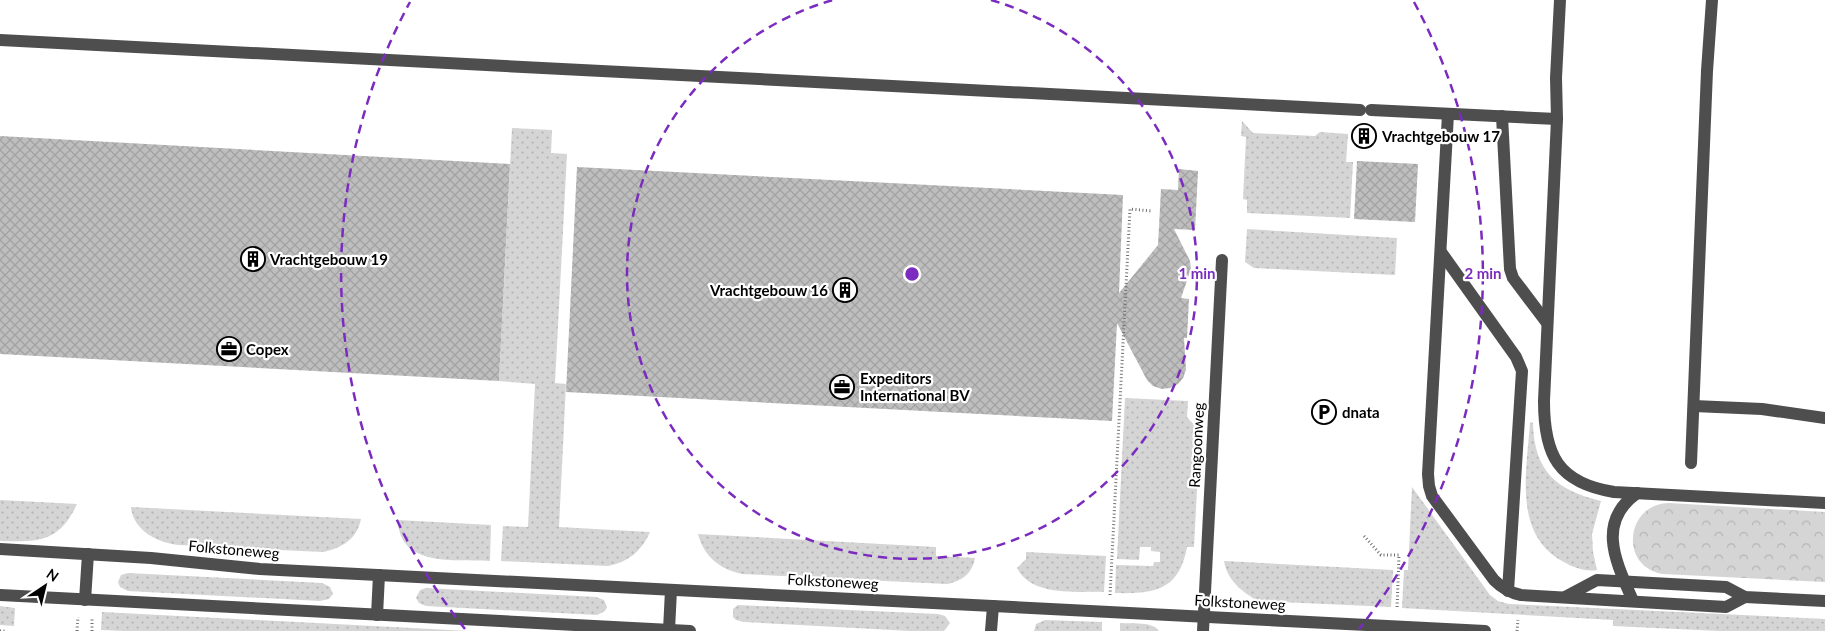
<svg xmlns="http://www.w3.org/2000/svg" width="1825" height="631" viewBox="0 0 1825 631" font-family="Lato,sans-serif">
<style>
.grass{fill:url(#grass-dots)}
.forest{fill:url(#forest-crowns)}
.building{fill:url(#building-cross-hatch)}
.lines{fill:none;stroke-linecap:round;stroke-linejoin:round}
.path{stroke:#707070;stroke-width:3;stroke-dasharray:1 2.5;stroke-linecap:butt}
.minor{stroke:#4e4e4e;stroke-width:12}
.ring{fill:none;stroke:#7b2cbf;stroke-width:2.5;stroke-dasharray:9 6}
.labels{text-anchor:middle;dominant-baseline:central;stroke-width:4.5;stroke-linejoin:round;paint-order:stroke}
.poi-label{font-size:15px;font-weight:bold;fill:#000;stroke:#fff;text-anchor:start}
.street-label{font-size:15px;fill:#000;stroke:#fff}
.centre{fill:#7b2cbf;stroke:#fff;stroke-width:2.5}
.ring-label{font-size:15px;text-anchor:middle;font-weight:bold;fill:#7b2cbf;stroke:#fff;stroke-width:4.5;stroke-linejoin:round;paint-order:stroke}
</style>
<defs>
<pattern id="grass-dots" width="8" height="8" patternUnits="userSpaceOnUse" patternTransform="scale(1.25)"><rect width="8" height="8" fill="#d5d5d5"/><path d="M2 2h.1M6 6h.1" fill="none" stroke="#b5b5b5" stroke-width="1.8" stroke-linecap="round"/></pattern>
<pattern id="forest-crowns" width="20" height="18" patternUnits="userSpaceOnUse" patternTransform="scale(1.25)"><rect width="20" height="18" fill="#d5d5d5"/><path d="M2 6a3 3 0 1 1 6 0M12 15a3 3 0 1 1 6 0" fill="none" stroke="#b5b5b5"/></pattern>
<pattern id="building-cross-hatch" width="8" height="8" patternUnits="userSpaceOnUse" patternTransform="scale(1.25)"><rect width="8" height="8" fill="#bebebe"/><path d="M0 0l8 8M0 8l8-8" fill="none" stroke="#a2a2a2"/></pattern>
</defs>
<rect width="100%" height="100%" fill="#fff"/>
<g class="grass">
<path d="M1242,121L1253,133L1315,136L1320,132L1348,134L1346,162H1353L1350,218L1247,213V200L1243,199L1246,137L1241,136Z"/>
<path d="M512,128L552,130L551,153L567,154L555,383L566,384L559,527L650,532C642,551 628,562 608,566L501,561L503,526L528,527L535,384L499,381Z"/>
<path d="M1247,229L1397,238L1395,275L1254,268L1245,262Z"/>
<path d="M1125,398L1188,401L1187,417L1200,432L1194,547H1187C1179,591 1154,594 1115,593L1116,565L1153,566L1154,562H1160V552L1151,551V547H1140L1139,560L1117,559Z"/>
<path d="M1530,422L1533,423C1534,471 1556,490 1601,501L1592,534L1593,552L1597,570C1586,572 1574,568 1564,562C1512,535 1527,470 1530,422Z"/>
<path d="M1412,487L1490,595L1498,601L1509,604L1825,619V631H1719L1613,626V620L1402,608L1404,570H1408Z"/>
<path d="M0,500L77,504C59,543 38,542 0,541Z"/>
<path d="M131,507L361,519C357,539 342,548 323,552L179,545C157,543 133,530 131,507Z"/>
<path d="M398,520L491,525L490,561C456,559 399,568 398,520Z"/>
<path d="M698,534L936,547V556L975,558C972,574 962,581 947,584L742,574C720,569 704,557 698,534Z"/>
<path d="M1026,552L1106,556L1104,592C1076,591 1032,597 1017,568L1026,559Z"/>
<path d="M1224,561L1393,570L1391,607L1258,601C1242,592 1227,580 1224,561Z"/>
<path d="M128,573L322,583L330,587L333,594L329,599L320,601L128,591L120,587L118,582L121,575Z"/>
<path d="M426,588L596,597L604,600L607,607L605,611L597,615L426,606L419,603L416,598L420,590Z"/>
<path d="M738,605L938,614L945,616L950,623L944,631H910L744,622L736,620L733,617V609Z"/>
<path d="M0,606L15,608L14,626L0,625Z"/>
<path d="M102,612L469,631H123L101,630Z"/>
<path d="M1045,620L1102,622V631H1034L1036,624Z"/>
<path d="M1120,623C1131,624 1153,621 1159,631H1120Z"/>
</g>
<path class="forest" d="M1669,503L1825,512V582L1663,574C1619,567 1625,504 1669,503Z"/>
<g class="building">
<path d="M0,136L510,164L499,381L0,354Z"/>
<path d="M1357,161L1418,164L1415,222L1354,219Z"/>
<path d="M577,167L1123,195L1119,293L1158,245L1161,189L1178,190L1179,169L1198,171L1195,230L1174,229L1190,261L1191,269L1181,298L1189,299L1187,338H1184L1186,370L1183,378L1178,384L1170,388L1162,389L1153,386L1147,380L1117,323L1112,421L566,392Z"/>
</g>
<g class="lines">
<g class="path">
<path d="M1364,536L1381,555H1399L1397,609"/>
<path d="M1110,595L1130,209L1151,211"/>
<path d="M0,631H7"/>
<path d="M77,631L78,617"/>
<path d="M92,631V618"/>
<path d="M1517,631L1518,620"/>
</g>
<g class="minor">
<path d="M1560,0L1556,78L1557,119L1544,401C1544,455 1558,483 1614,492L1825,503"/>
<path d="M0,40L1360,110"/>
<path d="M1371,110L1557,119"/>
<path d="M1448,114L1428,474L1429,486L1432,496L1494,580C1502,588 1510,593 1521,595L1726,607L1745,597"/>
<path d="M1502,116L1510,269L1513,278L1547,323"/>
<path d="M1441,252L1516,357L1522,371L1508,591"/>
<path d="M1694,406L1762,409L1825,418"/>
<path d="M1691,463L1707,71L1712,0"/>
<path d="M0,549L151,558L260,569L1485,631"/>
<path d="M0,595L690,631"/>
<path d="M1565,597L1597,580L1726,587L1745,597L1825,601"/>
<path d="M85,600L88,554"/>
<path d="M1633,601C1617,564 1595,523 1637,493"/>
<path d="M377,615L379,575"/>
<path d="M669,630L671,590"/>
<path d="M991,631L993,606"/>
<path d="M1203,631L1222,260"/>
</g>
</g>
<g class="ring">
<path d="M991 0A285 285 0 1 1 833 0"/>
<path d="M465 629A571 571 0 0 1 410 2M1414 2A571 571 0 0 1 1359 629"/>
</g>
<defs>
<symbol id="building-ring" viewBox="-11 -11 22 22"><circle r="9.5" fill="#fff" stroke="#000" stroke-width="1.5"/><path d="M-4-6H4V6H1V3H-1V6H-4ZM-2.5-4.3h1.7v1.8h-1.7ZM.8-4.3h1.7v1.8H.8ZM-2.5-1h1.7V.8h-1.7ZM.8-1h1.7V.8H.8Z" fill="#000"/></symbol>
<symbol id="office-ring" viewBox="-11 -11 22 22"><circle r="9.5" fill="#fff" stroke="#000" stroke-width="1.5"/><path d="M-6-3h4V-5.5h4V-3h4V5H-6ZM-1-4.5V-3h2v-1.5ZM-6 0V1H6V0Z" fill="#000"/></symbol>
<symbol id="parking-ring" viewBox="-11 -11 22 22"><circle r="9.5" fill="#fff" stroke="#000" stroke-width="1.5"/><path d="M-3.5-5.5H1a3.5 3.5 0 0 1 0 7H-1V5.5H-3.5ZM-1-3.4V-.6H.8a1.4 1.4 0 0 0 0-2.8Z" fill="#000"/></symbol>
</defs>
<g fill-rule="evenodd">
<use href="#building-ring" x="1350" y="122" width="28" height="28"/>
<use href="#building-ring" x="239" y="245" width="28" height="28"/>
<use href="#building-ring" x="831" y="276" width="28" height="28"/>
<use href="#office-ring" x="215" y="335" width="28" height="28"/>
<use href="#office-ring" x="828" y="373" width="28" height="28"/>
<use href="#parking-ring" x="1310" y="398" width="28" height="28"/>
</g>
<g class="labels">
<g class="poi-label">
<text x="1382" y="136">Vrachtgebouw 17</text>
<text x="270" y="259">Vrachtgebouw 19</text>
<text x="828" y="290" text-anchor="end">Vrachtgebouw 16</text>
<text x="246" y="349">Copex</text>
<text x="860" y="378">Expeditors<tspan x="860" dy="17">International BV</tspan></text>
<text x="1342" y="412">dnata</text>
</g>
<g class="street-label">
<text transform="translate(1196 445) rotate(-87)">Rangoonweg</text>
<text transform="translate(234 549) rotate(5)">Folkstoneweg</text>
<text transform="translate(833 581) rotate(3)">Folkstoneweg</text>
<text transform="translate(1240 602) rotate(3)">Folkstoneweg</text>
</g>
</g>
<circle cx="912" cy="274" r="8" class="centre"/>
<g class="ring-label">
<text x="1197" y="279">1 min</text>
<text x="1483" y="279">2 min</text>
</g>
<g transform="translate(45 586) rotate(35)" stroke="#ffffff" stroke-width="4" paint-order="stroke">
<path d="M0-4L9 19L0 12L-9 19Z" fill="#000000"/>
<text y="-8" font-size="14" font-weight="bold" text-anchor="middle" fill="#000000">N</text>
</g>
</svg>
